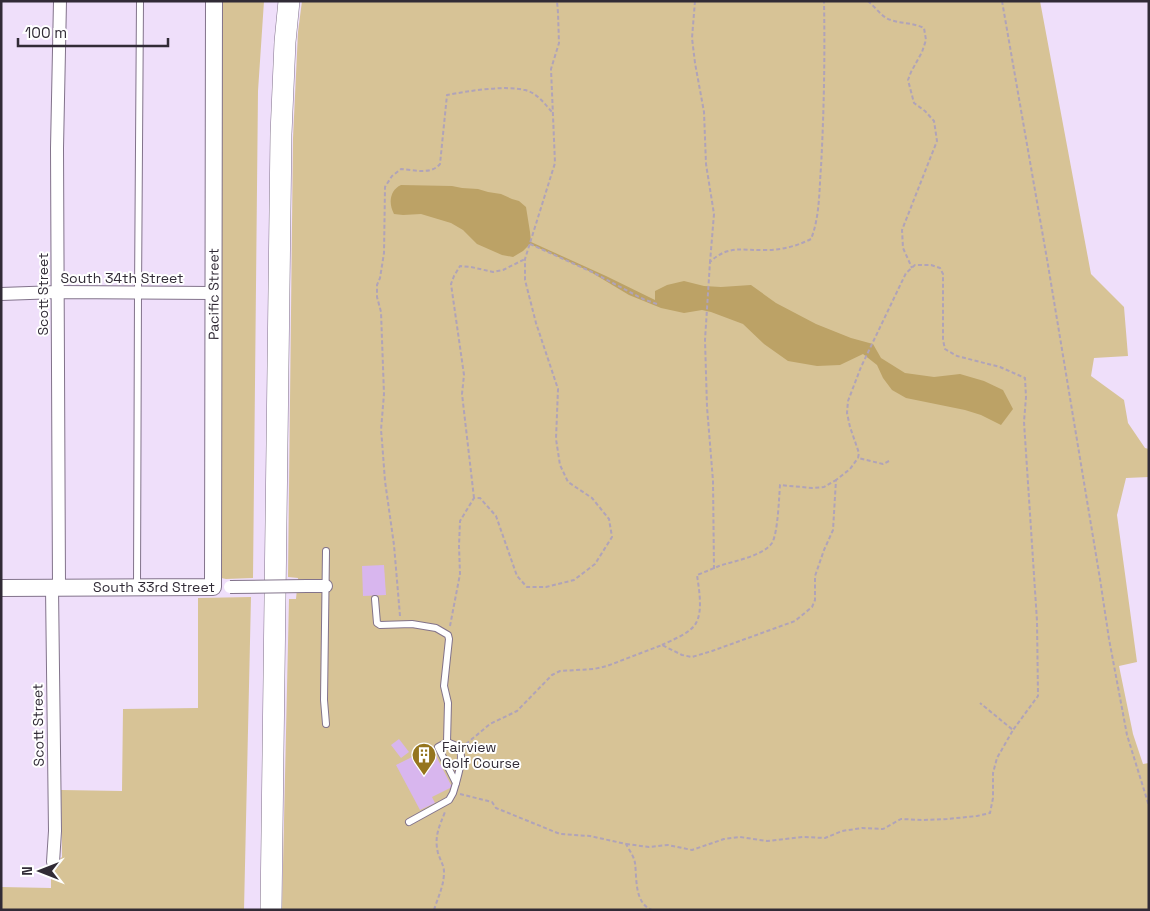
<svg xmlns="http://www.w3.org/2000/svg" width="1150" height="911" viewBox="0 0 1150 911" font-family="'Space Grotesk',sans-serif">
<style>
.green{fill:#d7c396}
.water{fill:#bca266}
.building{fill:#d8b6ee}
.lines{fill:none;stroke-linecap:round;stroke-linejoin:round}
.lane-casing{stroke:#82738b;stroke-width:8}
.street-casing{stroke:#82738b;stroke-width:14}
.secondary-casing{stroke:#82738b;stroke-width:18}
.highway-casing{stroke:#82738b;stroke-width:22}
.path{stroke:#b0a3b9;stroke-width:2;stroke-dasharray:4 2.5;stroke-linecap:butt}
.lane{stroke:#fff;stroke-width:6}
.street{stroke:#fff;stroke-width:12}
.secondary{stroke:#fff;stroke-width:16}
.highway{stroke:#fff;stroke-width:21}
.street-bridge-casing{stroke:#82738b;stroke-width:14;stroke-linecap:butt}
.street-bridge{stroke:#fff;stroke-width:12}
.labels{text-anchor:middle;dominant-baseline:central;stroke-width:4;stroke-linejoin:round;paint-order:stroke}
.street-label{font-size:14px;fill:#312b36;stroke:#fff}
.poi-label{font-size:14px;fill:#312b36;stroke:#fff;text-anchor:start}
</style>
<rect width="100%" height="100%" fill="#efdffa"/>
<g class="green">
<path d="M218,1H264L258,91L253,578L226,579L221,578Z"/>
<path d="M302,1H1040L1091,274L1124,307L1128,356L1094,358L1091,376L1124,400L1128,423L1145,448L1149,449V477L1126,478L1117,515L1137,662L1119,666L1133,734L1143,764L1149,763V910H282L289,599H296L298,578L288,577L293,138L298,32Z"/>
<path d="M251,597L244,910H1V887L51,888V868L62,857L61,790L122,791L123,709L198,708V598Z"/>
</g>
<path class="water" d="M401,185L452,186L462,188L478,189L488,192L501,194L512,199L519,201L526,207L530,232L531,242L606,276L655,300V291L667,285L684,281L704,286L721,287L751,285L776,303L816,324L851,338L873,344L881,358L905,373L934,377L960,374L984,381L1003,390L1013,409L1001,425L981,415L965,410L906,398L892,390L883,378L877,365L863,354L840,365L817,366L788,361L764,344L743,324L711,312L702,310L684,313L661,308L629,295L589,271L530,244L523,251L513,257L502,255L477,244L463,230L451,223L421,214L403,215L394,214C388,203 390,190 401,185Z"/>
<g class="building">
<path d="M384,565L386,595L363,596L362,566Z"/>
<path d="M399,739L409,752L401,758L391,745Z"/>
<path d="M424,751L426,756L434,752L452,787L432,797L435,803L420,810L396,765Z"/>
</g>
<g class="lines">
<defs>
<g id="lane">
<path d="M137,586L138,293L140,1"/>
<path d="M375,599L377,623L380,625L412,624L436,628L448,635L449,639L444,686L448,703L447,742L438,747L456,783L453,793L449,800L409,822"/>
<path d="M326,724L324,700L326,551"/>
<path d="M447,742C451,744 456,745 458,747C465,754 458,775 456,783"/>
</g>
<g id="street">
<path d="M1,294L58,292L213,293"/>
<path d="M307,586H326"/>
<path d="M59,587L57,148L60,1"/>
<path d="M52,588L55,831L53,862"/>
</g>
<g id="secondary">
<path id="s1" d="M1,588L213,587L214,1"/>
</g>
<path id="highway" d="M271,910L281,134L285,42L289,1"/>
</defs>
<use href="#lane" class="lane-casing"/>
<use href="#street" class="street-casing"/>
<use href="#secondary" class="secondary-casing"/>
<use href="#highway" class="highway-casing"/>
<g class="path">
<path d="M695,1L692,38L695,63L704,112L706,164L714,214L710,262"/>
<path d="M868,1C874,6 880,14 886,18C897,24 912,22 924,28L926,40L922,52L911,72L908,80L914,103L925,111L934,121L937,141L902,230L903,248L912,268"/>
<path d="M1002,1L1048,265L1100,579L1109,639L1127,735L1149,806"/>
<path d="M530,244L592,272L643,299L657,304"/>
<path d="M889,461L883,464L858,458L859,453L850,427L847,413L848,401L861,367L906,273L915,265H931L940,268L943,274V340L945,349L957,356L1000,367L1025,378L1026,397L1024,422L1037,621L1038,696L1013,730"/>
<path d="M474,498L462,394L464,375L451,284L454,276L460,266L471,267L493,272L503,270L525,259"/>
<path d="M714,569L713,481L707,407L705,340L710,262C729,244 743,251 766,250C782,250 797,246 811,239C820,216 819,191 821,167C824,112 825,56 824,1"/>
<path d="M400,616L394,545L385,481L382,441L381,430L384,394L381,312L377,297V285L380,278L384,253L385,187L392,176L401,169C414,170 431,175 440,164L447,95C469,91 503,85 525,90C537,93 544,103 552,112"/>
<path d="M450,626L460,574L459,546L460,521L474,498H480L496,516L517,576L527,587H546L574,580L595,564L612,537L609,519L592,498L568,482L560,465L556,439L558,389L536,323L525,280V259L555,163L551,69L559,43L558,13L557,1"/>
<path d="M662,645C672,640 691,633 696,623C703,611 699,589 697,575C705,572 712,569 719,566C734,561 763,556 772,543C778,533 779,497 780,485L812,488L824,487L836,480"/>
<path d="M466,744L490,724L517,711L552,675L560,671L594,669L607,666L662,645L682,655L692,657L712,651L795,621L812,607L815,600V576L824,550L833,530L836,480L850,469L858,458"/>
<path d="M460,794L492,802L496,808L560,834L590,836L626,844C629,850 634,856 635,863C637,878 634,903 652,910"/>
<path d="M626,844L649,847L668,845L692,850L724,839L740,837L767,841L803,837L825,838L842,831L862,828L883,829L901,819L922,820L947,819L977,816L990,813L993,798V773L997,758L1013,730L980,703"/>
<path d="M434,910C438,897 444,886 444,872C444,865 440,860 438,853C434,837 439,827 445,812"/>
</g>
<use href="#lane" class="lane"/>
<use href="#street" class="street"/>
<use href="#secondary" class="secondary"/>
<use href="#highway" class="highway"/>
<defs>
<path id="street-bridge" d="M230,587L307,586"/>
</defs>
<use href="#street-bridge" class="street-bridge-casing"/>
<use href="#street-bridge" class="street-bridge"/>
</g>
<defs>
<symbol id="building-pin" viewBox="-11 -11 22 30"><path d="M0 17L-7.5 6A9.5 9.5 0 1 1 7.5 6Z" fill="#95751d" stroke="#fff"/><path d="M-4-6H4V6H1V3H-1V6H-4ZM-2.5-4.3h1.7v1.8h-1.7ZM.8-4.3h1.7v1.8H.8ZM-2.5-1h1.7V.8h-1.7ZM.8-1h1.7V.8H.8Z" fill="#fff"/></symbol>
</defs>
<g fill-rule="evenodd">
<use href="#building-pin" x="410" y="741" width="28" height="38"/>
</g>
<g class="labels">
<g class="street-label">
<text x="122" y="278">South 34th Street</text>
<text transform="translate(43 294) rotate(-90)">Scott Street</text>
<text stroke="none"><textPath href="#s1" startOffset="505">Pacific Street</textPath></text>
<text x="154" y="587">South 33rd Street</text>
<text transform="translate(38 725) rotate(-91)">Scott Street</text>
</g>
<g class="poi-label">
<text x="442" y="747">Fairview<tspan x="442" dy="16">Golf Course</tspan></text>
</g>
</g>
<rect width="1150" height="911" fill="none" stroke="#312b36" stroke-width="5"/>
<g transform="translate(40 871) rotate(270)" stroke="#ffffff" stroke-width="4" paint-order="stroke">
<path d="M0-4L9 19L0 12L-9 19Z" fill="#312b36"/>
<text y="-8" font-size="14" font-weight="bold" text-anchor="middle" fill="#312b36">N</text>
</g>
<path d="M18 38v8h150v-8" fill="none" stroke="#312b36" stroke-width="2.5"/>
<text x="25" y="38" font-size="15" fill="#312b36" stroke="#ffffff" stroke-width="4" paint-order="stroke">100 m</text>
</svg>
